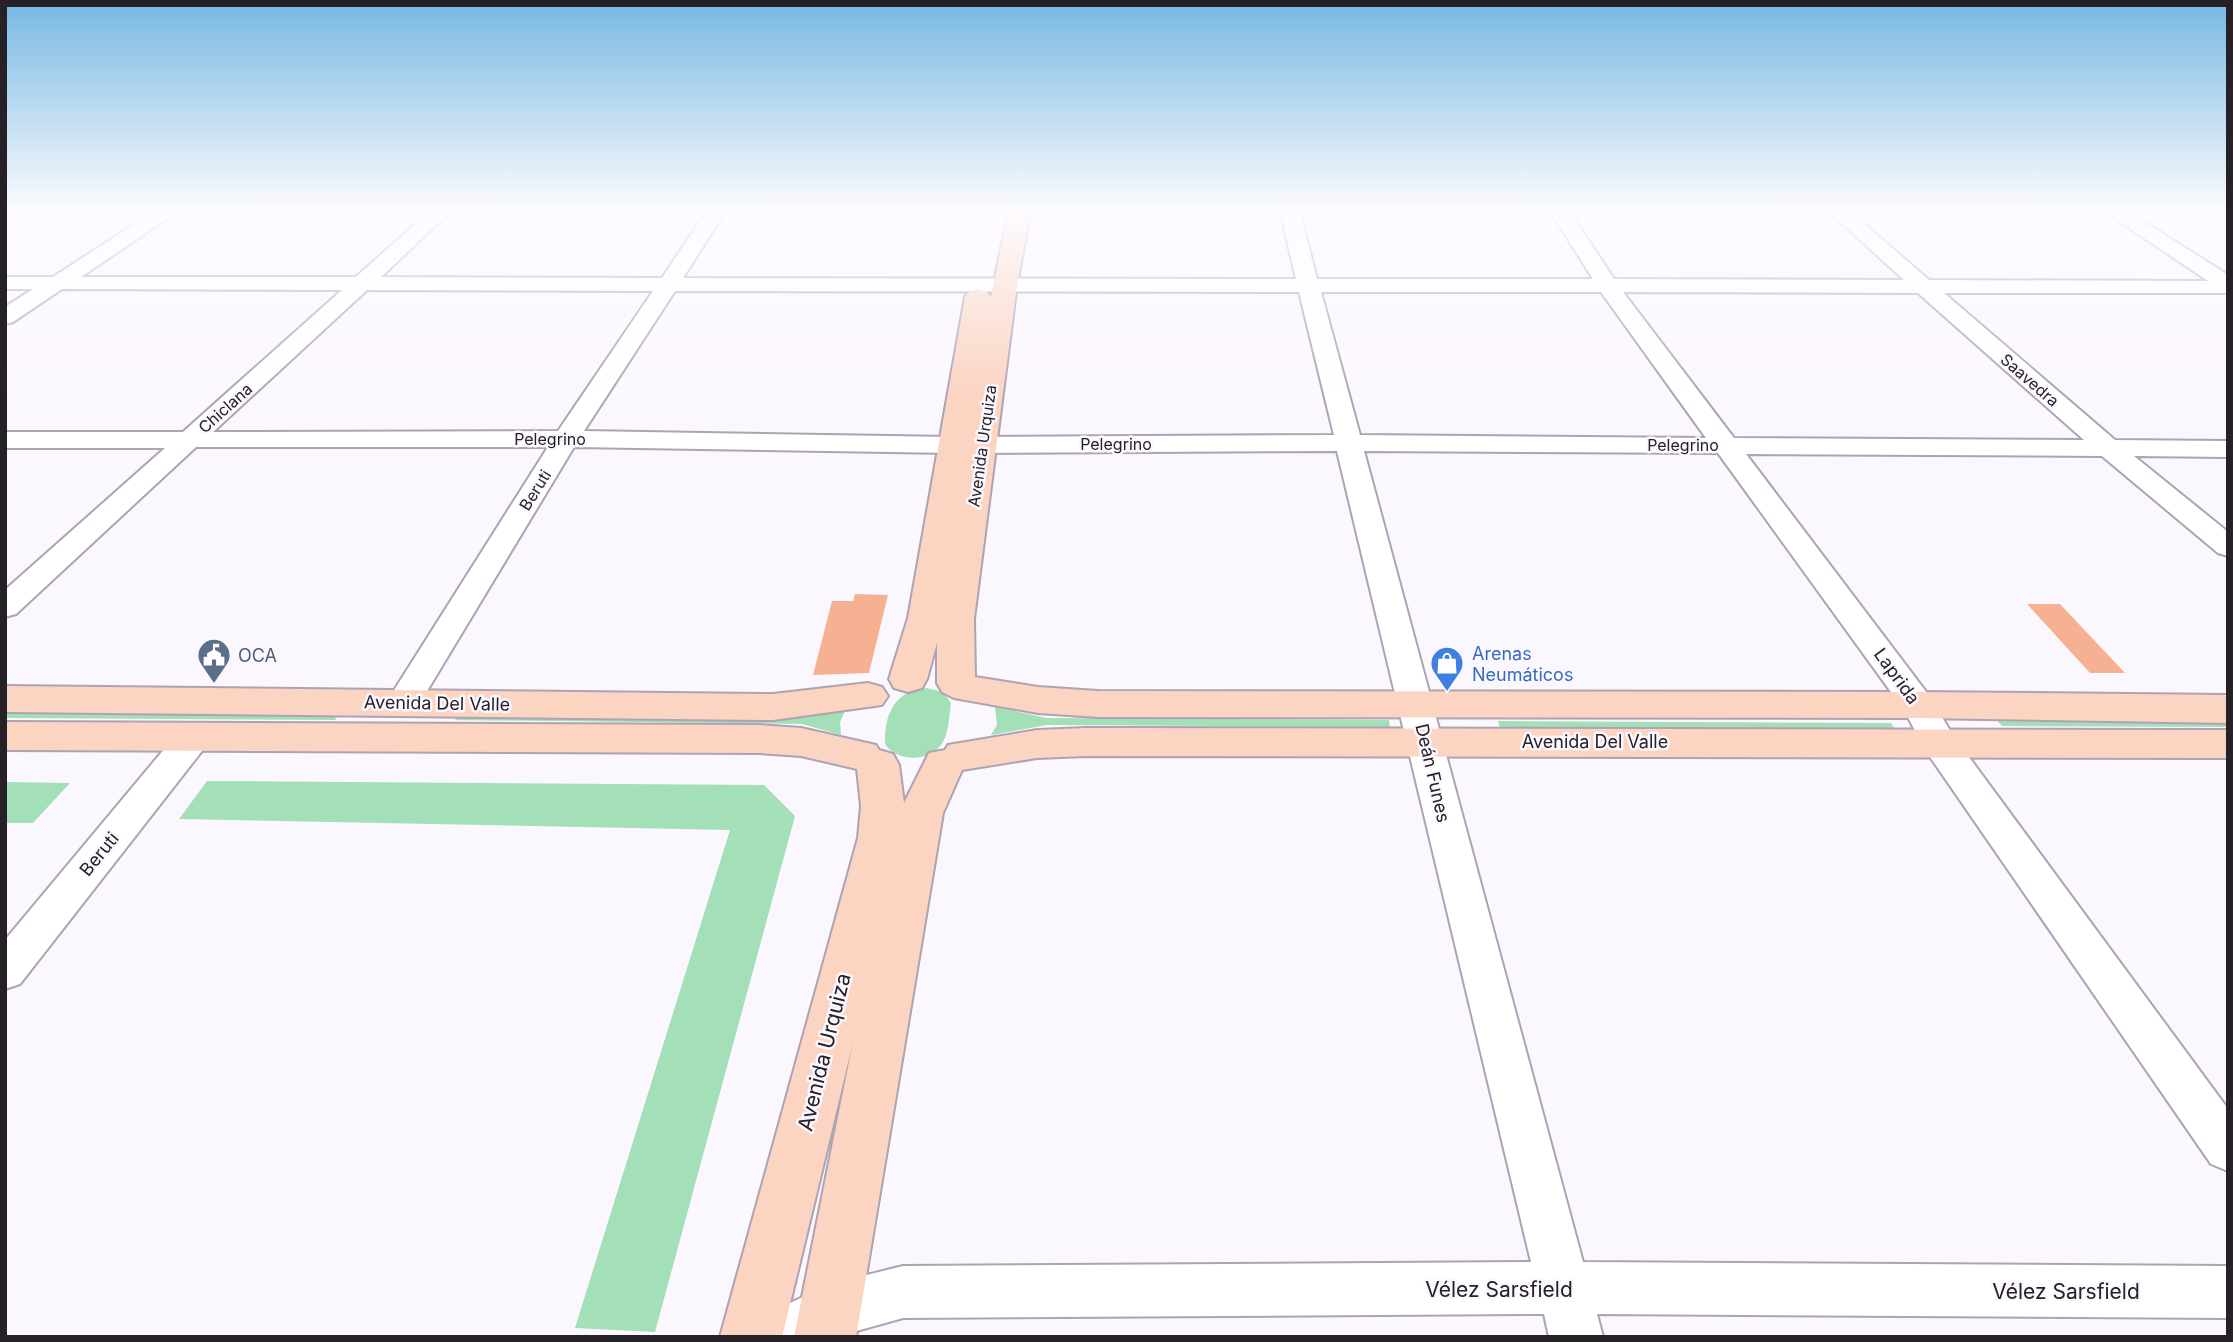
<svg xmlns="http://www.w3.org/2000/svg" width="2233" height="1342" viewBox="0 0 2233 1342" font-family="Inter,sans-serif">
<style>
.green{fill:#a3dfb7}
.building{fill:#f6b192}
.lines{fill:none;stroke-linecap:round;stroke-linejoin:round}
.street-casing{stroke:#ada3b3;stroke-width:4}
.secondary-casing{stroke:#ada3b3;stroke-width:4}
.street{fill:#fff;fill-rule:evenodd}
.secondary{fill:#fbd4c2;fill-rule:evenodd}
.labels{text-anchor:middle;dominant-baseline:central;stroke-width:5;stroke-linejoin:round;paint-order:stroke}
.far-street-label{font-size:16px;fill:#252127;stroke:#fbf7fe}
.shop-label{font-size:18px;fill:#366cbe;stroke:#fbf7fe;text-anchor:start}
.service-label{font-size:18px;fill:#4e5e75;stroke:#fbf7fe;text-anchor:start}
.street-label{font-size:18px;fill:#252127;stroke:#fbf7fe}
.near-street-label{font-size:21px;fill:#252127;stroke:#fbf7fe}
</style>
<rect width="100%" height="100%" fill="#fbf7fe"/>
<g class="green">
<path d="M927,688L943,692L951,703C949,715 949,731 943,742C932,762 897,763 885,744C884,714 895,690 927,688Z"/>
<path d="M847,706L840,722L841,735L802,724L455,720L459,714L804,718Z"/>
<path d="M995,707L1047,718L1389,720L1390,727L1047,725L991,735L997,725Z"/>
<path d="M5,711L339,714L335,720L5,718Z"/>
<path d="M1997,720L2228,721V727L2002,726Z"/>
<path d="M1498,721L1891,723L1895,729L1500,728Z"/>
<path d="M207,781L764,785L795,816L655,1332L575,1328L730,830L179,819Z"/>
<path d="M5,782L70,783L33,823H5Z"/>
</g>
<g class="building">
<path d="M855,594L888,595L869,673L813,675L832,601H853Z"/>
<path d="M2027,604H2060L2125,673H2090Z"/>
</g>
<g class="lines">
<defs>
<g id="street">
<path d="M158,209H181L81,277H356L432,209H453L381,277L662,278L708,209H727L683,278L1296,279L1280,209H1299L1317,279H1593L1549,209H1568L1614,279L1904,280L1826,209H1847L1929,280L2208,281L2101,209H2124L2228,275V293H1944L2115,440L2228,441V457L2134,456L2228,532V556L2218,553L2102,456L1746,454L1930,697L1952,734L2228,1109V1171L2211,1164L1926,751L1904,710L1718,453L1364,451L1583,1262L2228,1266V1318L1597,1314L1603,1337H1549L1544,1314L903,1318L835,1337H751L759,1318L830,1284L903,1266L1531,1262L1337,451L952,453L574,447L415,711L403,715L391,711L386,703L548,447H196L16,614L5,617V590L165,448H5V432H183L342,290L62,289L13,322L5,324V307L33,289H5V277H53ZM367,290L653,291L558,431L213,432ZM675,291L1299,292L1334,435L952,437L584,431ZM1321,292H1601L1706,438L1360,435ZM1623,292L1918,293L2084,440L1734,438Z"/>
<path d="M193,726L205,729L211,738L205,747L20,984L5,989V940L181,729Z"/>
</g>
<g id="secondary">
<path d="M1009,209H1031L1017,284L974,619L975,677L1038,687L1098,691L1918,692L2228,695V723L1918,718L1098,717L1038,713L954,698L942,692L937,683V643L927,679L922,688L908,692L894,688L889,679L908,618L965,297L969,292L978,289L987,292L991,297Z"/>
<path d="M868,683L882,687L888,696L882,705L773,720L5,712V686L773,694Z"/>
<path d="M5,722L759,725L801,728L876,745L879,750L893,754L899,765L904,803L929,753L945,750L948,745L1037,730L1086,728L2228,730V758L1086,756L1037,758L962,770L943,813L856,1337H794L853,1042L782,1337H720L858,838L861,806L857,769L801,756L759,753L5,750Z"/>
</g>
</defs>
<use href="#street" class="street-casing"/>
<use href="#secondary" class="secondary-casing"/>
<use href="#street" class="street"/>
<use href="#secondary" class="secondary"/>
</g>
<linearGradient id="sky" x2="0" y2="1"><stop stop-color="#76b8e4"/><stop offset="0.53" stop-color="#fdfbff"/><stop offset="1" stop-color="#fdfbff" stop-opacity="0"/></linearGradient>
<rect width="2233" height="397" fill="url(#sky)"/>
<defs>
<symbol id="civic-pin" viewBox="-11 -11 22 30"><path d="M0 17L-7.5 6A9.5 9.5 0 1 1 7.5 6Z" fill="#5c6f8a" stroke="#fbf7fe"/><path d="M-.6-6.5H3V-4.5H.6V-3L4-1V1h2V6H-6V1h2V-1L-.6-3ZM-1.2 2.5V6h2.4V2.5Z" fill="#fff"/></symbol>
<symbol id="shop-pin" viewBox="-11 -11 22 30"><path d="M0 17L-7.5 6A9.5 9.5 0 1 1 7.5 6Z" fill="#3f7fe0" stroke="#fbf7fe"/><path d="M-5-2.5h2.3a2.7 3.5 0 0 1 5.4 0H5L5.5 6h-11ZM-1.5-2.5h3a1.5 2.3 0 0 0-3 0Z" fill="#fff"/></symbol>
</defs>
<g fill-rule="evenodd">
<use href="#civic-pin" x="195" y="636" width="38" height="52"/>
<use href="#shop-pin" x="1428" y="644" width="38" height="52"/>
</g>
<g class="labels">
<g class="far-street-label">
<text transform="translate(2030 380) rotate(41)">Saavedra</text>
<text transform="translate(225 408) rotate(-42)">Chiclana</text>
<text x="550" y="439">Pelegrino</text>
<text x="1116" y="444">Pelegrino</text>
<text x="1683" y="445">Pelegrino</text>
<text transform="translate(982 446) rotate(-82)">Avenida Urquiza</text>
<text transform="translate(535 490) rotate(-58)">Beruti</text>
</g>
<g class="shop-label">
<text x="1472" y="653">Arenas<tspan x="1472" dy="21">Neumáticos</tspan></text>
</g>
<g class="service-label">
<text x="238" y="655">OCA</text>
</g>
<g class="street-label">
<text transform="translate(1897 676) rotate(54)">Laprida</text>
<text transform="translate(437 703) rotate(1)">Avenida Del Valle</text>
<text x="1595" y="741">Avenida Del Valle</text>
<text transform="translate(1433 773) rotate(77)">Deán Funes</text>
<text transform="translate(99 854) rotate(-51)">Beruti</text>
</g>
<g class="near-street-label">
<text transform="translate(824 1052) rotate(-76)">Avenida Urquiza</text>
<text x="1499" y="1289">Vélez Sarsfield</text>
<text x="2066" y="1291">Vélez Sarsfield</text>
</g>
</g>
<rect width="2233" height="1342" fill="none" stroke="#252127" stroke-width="14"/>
</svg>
